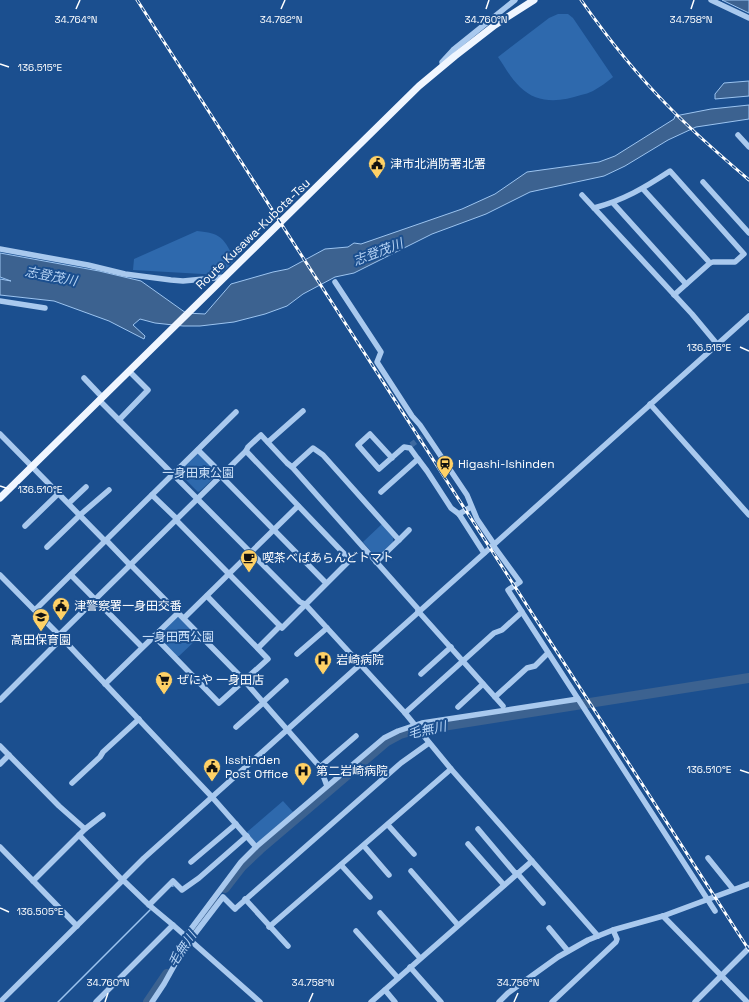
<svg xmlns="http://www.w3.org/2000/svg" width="749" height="1002" viewBox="0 0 749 1002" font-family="'Space Grotesk','Noto Sans JP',sans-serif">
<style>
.green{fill:#2e69ad}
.water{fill:#3c6290;stroke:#9cc4f0}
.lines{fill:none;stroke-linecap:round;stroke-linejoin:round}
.stream{stroke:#9cc4f0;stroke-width:1.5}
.river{stroke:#3c6290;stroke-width:10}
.minor-tunnel{stroke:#3d69a0;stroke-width:5.5;stroke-dasharray:5.5 3;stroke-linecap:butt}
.minor{stroke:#a9c9ee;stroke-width:5.5}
.major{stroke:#f0f6ff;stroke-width:7}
.rail-casing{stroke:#fff;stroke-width:3}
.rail{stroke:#1b4f8f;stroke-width:1.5;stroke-dasharray:4.5;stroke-linecap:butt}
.ticks{fill:none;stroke:#fff;stroke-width:1.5}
.labels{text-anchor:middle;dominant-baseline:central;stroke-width:4;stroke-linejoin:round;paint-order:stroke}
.poi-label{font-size:12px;fill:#fff;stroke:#1b4f8f;text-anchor:start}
.street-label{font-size:12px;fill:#fff;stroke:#1b4f8f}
.park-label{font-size:12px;fill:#cfe3fa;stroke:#1b4f8f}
.water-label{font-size:13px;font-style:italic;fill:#b5d3f5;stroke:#1b4f8f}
.ticks-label{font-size:10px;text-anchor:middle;fill:#fff;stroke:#1b4f8f;stroke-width:4;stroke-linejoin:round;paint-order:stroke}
</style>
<rect width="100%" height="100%" fill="#1b4f8f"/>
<g class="green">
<path d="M558,14H568L573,18L613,77C607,82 600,87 593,91C589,93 585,94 581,95C560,102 537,104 520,87C511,79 505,67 498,57L549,18Z"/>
<path d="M197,231C222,233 224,239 235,260L220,275L133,270L134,259Z"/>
<path d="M197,453H199L218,472L217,475L200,491L198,492L179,473V471Z"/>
<path d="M382,524L393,537V542L379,556L374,555L363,542Z"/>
<path d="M176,617H179L198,637L197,639L179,656H176L158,637V635Z"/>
<path d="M283,801L293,812L256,844L246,833Z"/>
</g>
<g class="water">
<path d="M722,0H749V13Z"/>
<path d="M749,81V96L715,99V94L724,83Z"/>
<path d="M749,105V119L696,127L668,140L625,166L604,176L530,192L486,214L432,234L354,273L335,277L303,294L287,306L265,314L234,322L200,326H183L155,323L140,319L133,325L145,336L144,339L109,321L54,301L0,295V279L11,281L0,277V253L99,271L141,281L186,313L205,314L231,284L273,272L288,269L325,249L348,247L354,243L361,244L462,209L495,194L527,172L599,162L615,156L674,119L675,116L711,109Z"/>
</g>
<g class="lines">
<g class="stream">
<path d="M172,886H173"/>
<path d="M58,1002L150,910"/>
</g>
<g class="river">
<path d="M225,888L242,866L260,849L387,741L400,734L411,731L749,678"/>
<path d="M185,943L214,902"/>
<path d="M148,1002L167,974"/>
</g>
<path class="minor-tunnel" d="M411,445L426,434"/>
<g class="minor">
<path d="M711,0L749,18"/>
<path d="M443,66L442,62L453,50L515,0"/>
<path d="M738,135L749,147"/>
<path d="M703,182L749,233"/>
<path d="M643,189L710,263L674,295"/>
<path d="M582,195L692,314L717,344"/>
<path d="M613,203L686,284"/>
<path d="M594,208C624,200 644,188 670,171L744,254L735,262H713L710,263"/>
<path d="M0,249L88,265L125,274L171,280L183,281L225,277"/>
<path d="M335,282L381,352L377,362L412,416L420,425L467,495L477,519L494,544"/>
<path d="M0,301L45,308"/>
<path d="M84,378L102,397"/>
<path d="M99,400L300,602L305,604L405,713L451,769L598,936"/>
<path d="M650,404L749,515"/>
<path d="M119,420L148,390L129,371"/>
<path d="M0,434L105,541"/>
<path d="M268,442L303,411"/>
<path d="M198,450L222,474"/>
<path d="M392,458L370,434L358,445L379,469L404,447L410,448L418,459"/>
<path d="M292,467L313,448L323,455L399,540L376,562"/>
<path d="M221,476L326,583"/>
<path d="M381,492L418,459L427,471L451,508L459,514L484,553"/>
<path d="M152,495L177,519"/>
<path d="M69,503L86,487"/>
<path d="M459,514L471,507"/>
<path d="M176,520L282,628L350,560L246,451"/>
<path d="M25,526L59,493"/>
<path d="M106,540L130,565"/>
<path d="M399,540L409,530"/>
<path d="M47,547L80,515L109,490"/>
<path d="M130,564L241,677L320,767L327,786"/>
<path d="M0,575L59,635L212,797"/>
<path d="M71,575L142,647"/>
<path d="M35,610L236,412"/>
<path d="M418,611L503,706"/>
<path d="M522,612L715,911"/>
<path d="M184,618L298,506"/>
<path d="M59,635L246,451L248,447L261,435L287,463L292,467L419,610"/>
<path d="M154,636L219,703L268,659L207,596"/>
<path d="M258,648L280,626"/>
<path d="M297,654L327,628"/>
<path d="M421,674L451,647"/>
<path d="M105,684L178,613"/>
<path d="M495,697L527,668L535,666L548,653"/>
<path d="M0,700L62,638"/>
<path d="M263,702L286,681"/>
<path d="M458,707L483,684"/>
<path d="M405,713L494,633L502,630L522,612L508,590L520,582L493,545"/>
<path d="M236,727L263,703"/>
<path d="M0,746L59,806L85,829"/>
<path d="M0,764L9,755"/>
<path d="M320,767L356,736"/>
<path d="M72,783L100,757L103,752L139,719"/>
<path d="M212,797L256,847"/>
<path d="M388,825L414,854"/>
<path d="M478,829L516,874"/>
<path d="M79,835L123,881"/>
<path d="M468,844L504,885"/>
<path d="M364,846L389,875"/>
<path d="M0,847L77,926"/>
<path d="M708,858L733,889"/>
<path d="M191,862L236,824"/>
<path d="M341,865L370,897"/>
<path d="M411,871L458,925"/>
<path d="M517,873L543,903"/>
<path d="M122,880L144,858L749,316"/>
<path d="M33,881L85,829L103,815"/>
<path d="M245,899L288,946"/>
<path d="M149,905L173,881L182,890L199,878L247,836"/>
<path d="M380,913L420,958"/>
<path d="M663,916L747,1002"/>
<path d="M173,925L260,1002"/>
<path d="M269,927L451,769"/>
<path d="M549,928L568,951"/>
<path d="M356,931L398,978"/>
<path d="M185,937L241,862L256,847L384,738L398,731L422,723L578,699"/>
<path d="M410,967L441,1002"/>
<path d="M385,990L395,1002"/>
<path d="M0,1002L123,880L149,905L173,925L96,1002"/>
<path d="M152,1002L164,984L184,948L223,897L235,909L236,908L401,763L429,743"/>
<path d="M371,1002L532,861"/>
<path d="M499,1002L508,993L558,957L588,940L613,930L663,916L749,884"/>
<path d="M552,1002L616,942L617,939L613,930"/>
<path d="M695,1002L749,948"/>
</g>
<path class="major" d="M0,498L419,86L455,56L495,25L534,0"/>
<defs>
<g id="rail">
<path d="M137,0L749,950"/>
<path d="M581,0C607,37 636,74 668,106C693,132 721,156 749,180"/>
</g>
</defs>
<use href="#rail" class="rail-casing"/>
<use href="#rail" class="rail"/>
</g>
<path class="ticks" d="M76,9L80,0M281,9L285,0M486,9L489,0M691,9L694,0M0,64L9,67M740,347L749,351M0,486L9,489M740,770L749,773M0,908L9,912M105,1002L108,993M309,1002L313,993M514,1002L518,993"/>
<defs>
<symbol id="civic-pin" viewBox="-11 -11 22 30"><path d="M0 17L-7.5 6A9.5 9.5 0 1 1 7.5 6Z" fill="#ffd166" stroke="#1b4f8f"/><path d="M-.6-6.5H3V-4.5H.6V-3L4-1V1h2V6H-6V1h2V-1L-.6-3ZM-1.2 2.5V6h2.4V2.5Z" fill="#111"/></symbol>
<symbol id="station-pin" viewBox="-11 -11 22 30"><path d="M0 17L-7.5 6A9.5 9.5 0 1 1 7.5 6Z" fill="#ffd166" stroke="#1b4f8f"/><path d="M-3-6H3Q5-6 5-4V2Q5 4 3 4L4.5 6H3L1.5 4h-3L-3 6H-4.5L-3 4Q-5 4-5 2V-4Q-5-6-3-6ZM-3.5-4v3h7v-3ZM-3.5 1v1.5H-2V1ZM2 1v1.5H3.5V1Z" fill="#111"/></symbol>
<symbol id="cafe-pin" viewBox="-11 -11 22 30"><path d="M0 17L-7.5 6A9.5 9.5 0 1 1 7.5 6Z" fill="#ffd166" stroke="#1b4f8f"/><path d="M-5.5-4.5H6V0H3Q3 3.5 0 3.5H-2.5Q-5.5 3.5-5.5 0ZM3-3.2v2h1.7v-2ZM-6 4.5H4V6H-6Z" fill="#111"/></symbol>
<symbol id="school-pin" viewBox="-11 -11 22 30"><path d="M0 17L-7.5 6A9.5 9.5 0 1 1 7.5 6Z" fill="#ffd166" stroke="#1b4f8f"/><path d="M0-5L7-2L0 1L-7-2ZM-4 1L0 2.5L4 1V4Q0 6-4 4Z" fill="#111"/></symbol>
<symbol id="hospital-pin" viewBox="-11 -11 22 30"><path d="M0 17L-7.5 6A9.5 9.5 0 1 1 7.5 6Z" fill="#ffd166" stroke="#1b4f8f"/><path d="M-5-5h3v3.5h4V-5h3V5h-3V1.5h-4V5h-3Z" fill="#111"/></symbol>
<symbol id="supermarket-pin" viewBox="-11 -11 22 30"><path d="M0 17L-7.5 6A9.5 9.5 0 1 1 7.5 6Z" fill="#ffd166" stroke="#1b4f8f"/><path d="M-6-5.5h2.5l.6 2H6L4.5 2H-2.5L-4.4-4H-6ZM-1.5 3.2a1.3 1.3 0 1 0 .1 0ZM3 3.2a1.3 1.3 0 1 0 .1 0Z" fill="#111"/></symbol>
</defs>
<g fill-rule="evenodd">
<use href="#civic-pin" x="367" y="154" width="20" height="27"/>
<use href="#station-pin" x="435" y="454" width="20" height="27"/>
<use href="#cafe-pin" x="239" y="548" width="20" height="27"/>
<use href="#civic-pin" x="51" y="596" width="20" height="27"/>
<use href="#school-pin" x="31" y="607" width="20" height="27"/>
<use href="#hospital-pin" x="313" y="650" width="20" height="27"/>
<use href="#supermarket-pin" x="154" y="670" width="20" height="27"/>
<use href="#civic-pin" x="202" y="757" width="20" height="27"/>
<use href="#hospital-pin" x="293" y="761" width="20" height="27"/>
</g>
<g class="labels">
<g class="poi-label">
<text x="390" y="164">津市北消防署北署</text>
<text x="458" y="464">Higashi-Ishinden</text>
<text x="262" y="558">喫茶べぱあらんどトマト</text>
<text x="74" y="606">津警察署一身田交番</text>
<text x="41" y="640" text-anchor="middle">高田保育園</text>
<text x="336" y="660">岩崎病院</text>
<text x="177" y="680">ぜにや 一身田店</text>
<text x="225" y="760">Isshinden<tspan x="225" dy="14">Post Office</tspan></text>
<text x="316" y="771">第二岩崎病院</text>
</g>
<g class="street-label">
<text transform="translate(253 234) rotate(-44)">Route Kusawa-Kubota-Tsu</text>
</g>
<g class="park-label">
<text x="198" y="473">一身田東公園</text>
<text x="178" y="637">一身田西公園</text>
</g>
<g class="water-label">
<text transform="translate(378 252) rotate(-21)">志登茂川</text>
<text transform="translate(51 276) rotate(11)">志登茂川</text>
<text transform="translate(427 730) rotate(-12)">毛無川</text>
<text transform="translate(182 949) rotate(-56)">毛無川</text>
</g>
</g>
<g class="ticks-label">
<text x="486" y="23">34.760°N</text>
<text x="691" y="23">34.758°N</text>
<text x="76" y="23">34.764°N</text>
<text x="281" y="23">34.762°N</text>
<text x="40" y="71">136.515°E</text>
<text x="709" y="351">136.515°E</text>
<text x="40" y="493">136.510°E</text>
<text x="709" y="773">136.510°E</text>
<text x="40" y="915">136.505°E</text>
<text x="108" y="986">34.760°N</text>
<text x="313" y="986">34.758°N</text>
<text x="518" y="986">34.756°N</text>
</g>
</svg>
